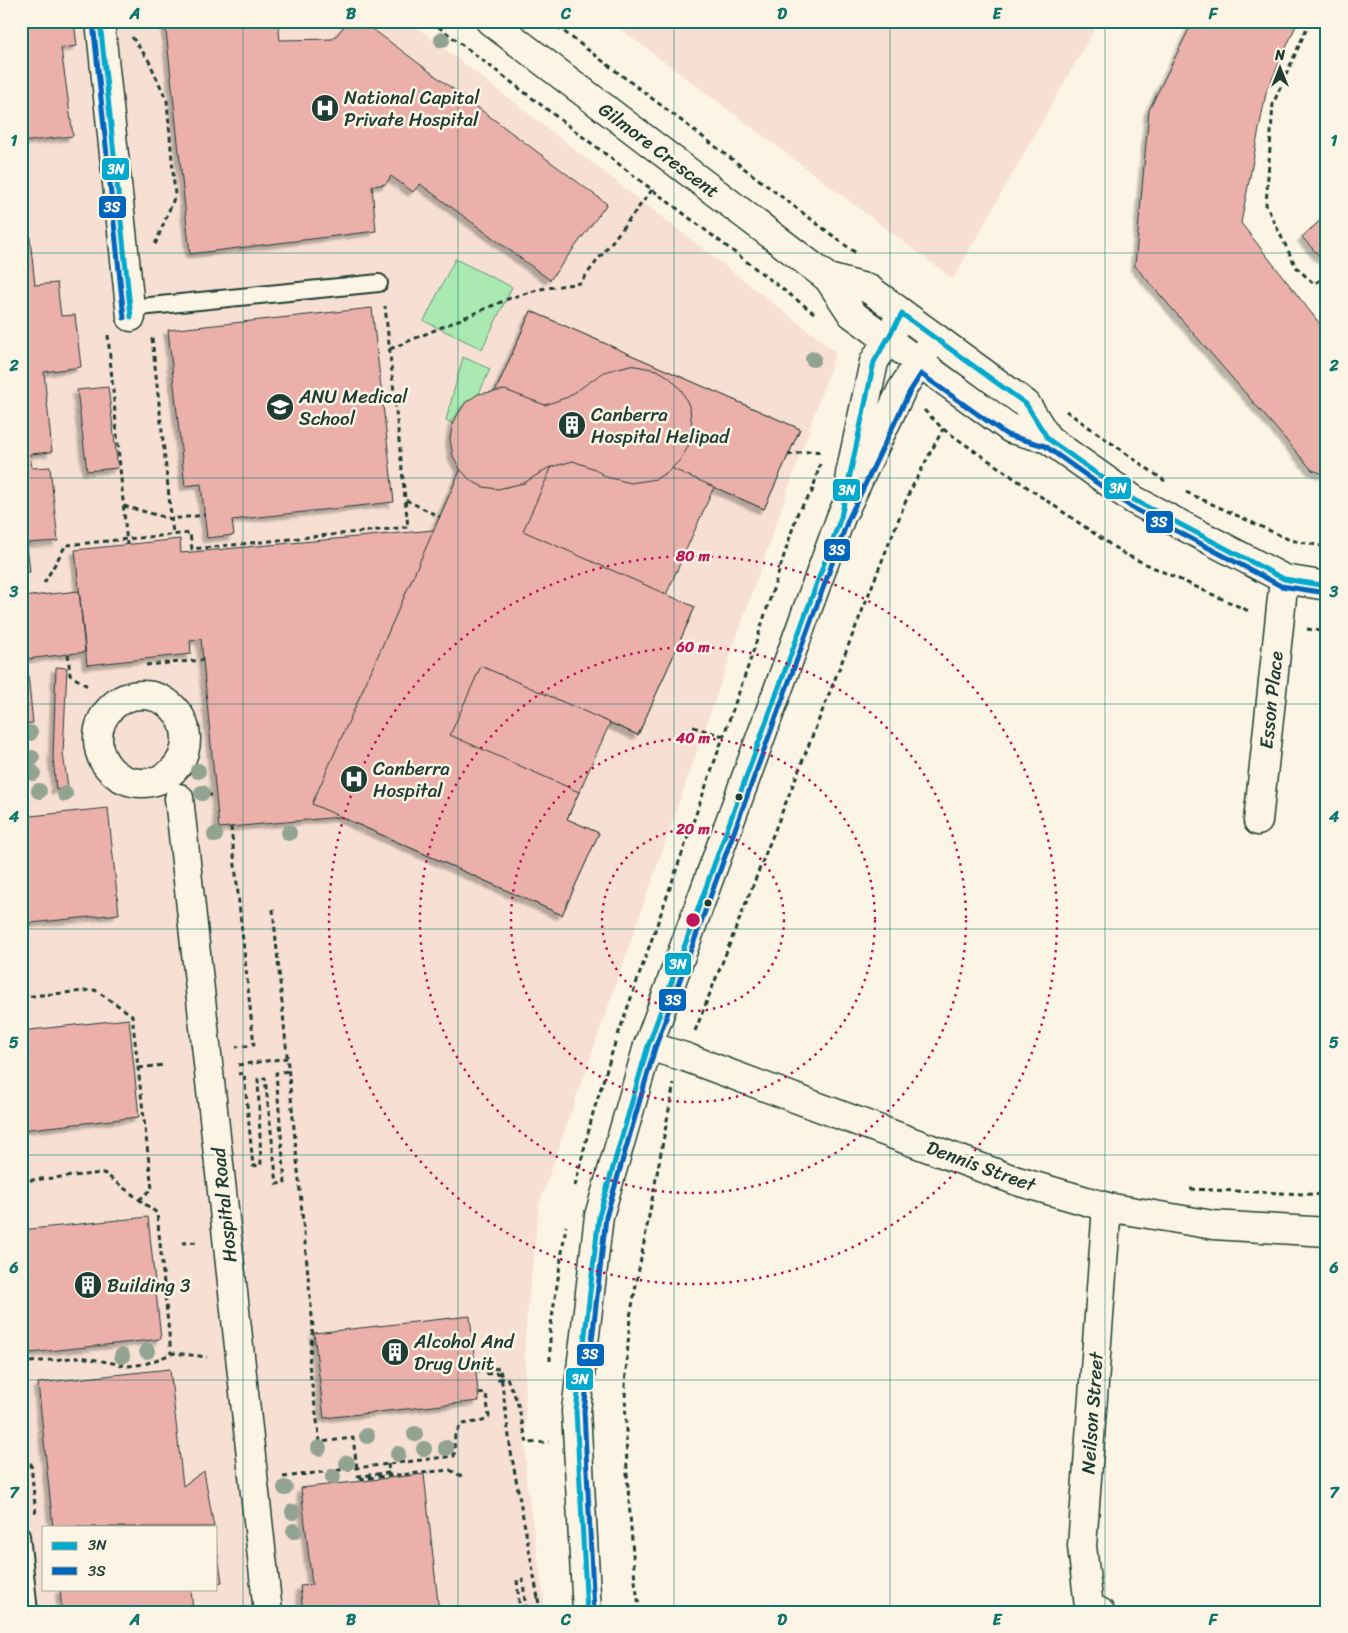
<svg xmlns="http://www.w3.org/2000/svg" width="1348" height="1633" viewBox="0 0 1348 1633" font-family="Sriracha,sans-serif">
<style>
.built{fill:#f7e0d3;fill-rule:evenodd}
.green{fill:#aaeab2;stroke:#649473}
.building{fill:#ebb0aa;stroke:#1f3d34;filter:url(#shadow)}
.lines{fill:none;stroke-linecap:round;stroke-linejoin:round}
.service-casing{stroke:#1f3d34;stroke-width:20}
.minor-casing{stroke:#1f3d34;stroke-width:31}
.tertiary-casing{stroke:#1f3d34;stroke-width:31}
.path{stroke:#1f3d34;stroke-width:3;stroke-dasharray:5 4;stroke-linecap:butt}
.service{stroke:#fcf5e5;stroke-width:16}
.minor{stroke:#fcf5e5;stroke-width:28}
.tertiary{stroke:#fcf5e5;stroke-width:28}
.path-bridge{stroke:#1f3d34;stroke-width:3;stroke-dasharray:5 4;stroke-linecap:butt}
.bus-1-casing{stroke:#fcf5e5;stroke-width:9}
.bus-2-casing{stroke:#fcf5e5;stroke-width:9}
.bus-1{stroke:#00a9ce;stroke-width:5}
.bus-2{stroke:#0065bd;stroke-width:5}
.tree{fill:#92a391}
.grid{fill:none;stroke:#0f766e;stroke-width:1;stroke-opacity:0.55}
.ring{fill:none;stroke:#c2185b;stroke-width:2.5;stroke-dasharray:2.5 5}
.bus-dot{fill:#1f3d34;stroke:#fcf5e5;stroke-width:2}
.labels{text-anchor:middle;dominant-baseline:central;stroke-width:5;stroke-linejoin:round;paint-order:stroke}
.poi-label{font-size:19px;fill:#1f3d34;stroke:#fcf5e5;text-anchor:start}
.street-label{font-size:19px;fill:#1f3d34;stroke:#fcf5e5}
.centre{fill:#c2185b;stroke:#fcf5e5;stroke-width:2.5}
.ring-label{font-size:15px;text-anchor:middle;font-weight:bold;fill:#c2185b;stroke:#fcf5e5;stroke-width:5;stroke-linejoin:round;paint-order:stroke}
.line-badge{stroke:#fcf5e5;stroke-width:2}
.badge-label{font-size:14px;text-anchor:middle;font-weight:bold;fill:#fff}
.neatline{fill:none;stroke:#0f766e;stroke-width:2}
.grid-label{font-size:16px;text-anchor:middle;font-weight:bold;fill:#0f766e}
</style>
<defs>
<filter id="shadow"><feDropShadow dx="-4.5" dy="4.5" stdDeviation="1" flood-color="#0004"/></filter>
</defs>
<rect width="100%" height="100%" fill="#fcf5e5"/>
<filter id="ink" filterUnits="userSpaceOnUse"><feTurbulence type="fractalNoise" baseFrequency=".02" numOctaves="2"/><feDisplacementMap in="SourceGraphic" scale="10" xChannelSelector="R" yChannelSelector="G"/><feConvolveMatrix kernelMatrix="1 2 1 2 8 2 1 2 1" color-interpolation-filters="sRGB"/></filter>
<g filter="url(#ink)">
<g class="built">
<path d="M21,21H409L836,352L539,1205L525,1336L526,1480L546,1612H21ZM44,1527H216V1589H44Z"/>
<path d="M610,21H1099L953,279Z"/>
</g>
<g class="green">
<path d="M455,259L512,287L482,349L424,321Z"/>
<path d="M463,357L490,369L463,430L446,420Z"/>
</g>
<g class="building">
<path d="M21,21H74L77,46L61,48L73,136L21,142Z"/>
<path d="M165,21H278L280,40L333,39L349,21H362L607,204L550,280L420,184L413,192L391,176L386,184L372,186L376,231L190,254Z"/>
<path d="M1193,21H1298L1266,93L1241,223L1327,333V475L1312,470L1135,266L1149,110Z"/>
<path d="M1323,218L1327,222V253L1321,258L1302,237Z"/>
<path d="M29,229L35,285L57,283L61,316L75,315L81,367L44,372L52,452L30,454L32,468L50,467L58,541L27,543L30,572L21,573V230Z"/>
<path d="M372,308L394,502L232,520L234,535L207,538L201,484L185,486L168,330Z"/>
<path d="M531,311L800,429L764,509L714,487L666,595L695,607L638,735L610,723L567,819L599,833L562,915L341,817L219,828L201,639L190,641L191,654L87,665L75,550L180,539L181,553L434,530Z"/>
<path d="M531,311L800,429L764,509L571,424L523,531L695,607L638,735L481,666L450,735L579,792L567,819L599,833L562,915L312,804Z"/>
<path d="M630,365L657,370L669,377L682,391L690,408L692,428L688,447L680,460L669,471L656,479L631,483L606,477L595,469L573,461L548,468L524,483L498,489L483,487L470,480L460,469L453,456L450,439L453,422L466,402L478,394L505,390L545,405L568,397L604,372Z"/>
<path d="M108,387L118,468L87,471L77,390Z"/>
<path d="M79,591L85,652L27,659L21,597Z"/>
<path d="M21,605L33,723L21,724Z"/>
<path d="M56,667L67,668L63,754L68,787L56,790L53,757Z"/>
<path d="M108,808L119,914L21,924V817Z"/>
<path d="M129,1019L139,1117L21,1130V1031Z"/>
<path d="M148,1217L161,1339L21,1354V1230Z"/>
<path d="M470,1316L479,1401L324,1418L314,1333Z"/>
<path d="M170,1369L183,1486L204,1471L214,1527H53L38,1383Z"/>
<path d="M424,1474L439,1612H303L300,1586L312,1585L301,1488Z"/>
<path d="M216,1543L222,1582L216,1583Z"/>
<path d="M60,1589H191L193,1612H62Z"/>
</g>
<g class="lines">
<defs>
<g id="service">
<path d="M130,308L379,283"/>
<path d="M21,1535L29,1612"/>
</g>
<g id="minor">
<path d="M100,21L131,317"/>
<circle cx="142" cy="739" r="44"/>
<path d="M179,798L268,1612"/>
<path d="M1258,821L1284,579"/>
<path d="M648,1046L685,1057L1017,1181L1107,1207L1213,1225L1327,1232"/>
<path d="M1100,1612L1089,1607L1082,1546L1107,1207"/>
</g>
<g id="tertiary">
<path d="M490,21L828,278L852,314L1011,429L1048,439L1134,500L1284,579L1327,586"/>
<path d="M828,278L869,289L1026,404L1048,439"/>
<path d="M850,474L874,362L896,324"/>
<path d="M587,1612L576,1411L599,1216L648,1046L841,517L902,389L935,337"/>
</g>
</defs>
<use href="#service" class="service-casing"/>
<use href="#minor" class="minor-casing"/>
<use href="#tertiary" class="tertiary-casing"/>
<g class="path">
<path d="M431,21L814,313"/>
<path d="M550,21L857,254"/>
<path d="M1310,21L1273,104L1266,205L1296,267L1314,284L1327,276"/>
<path d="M132,37L149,61L167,101L175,196L154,247"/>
<path d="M108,335L127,545"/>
<path d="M152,338L173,534"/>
<path d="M390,349L513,297L541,289L580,283L652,190"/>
<path d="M924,410L943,429L1124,554L1251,612"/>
<path d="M1066,411L1165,481"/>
<path d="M788,455L811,451L823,452"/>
<path d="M1186,492L1290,540L1327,547"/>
<path d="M406,500L440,517"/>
<path d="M124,506L171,519L205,515"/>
<path d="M44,583L66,545L190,533L192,549L408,527L385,306"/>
<path d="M1307,629L1327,632"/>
<path d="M68,654L70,675L89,687"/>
<path d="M146,665L203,660"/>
<path d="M693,727L723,736"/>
<path d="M207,795H215"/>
<path d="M231,827L254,1045L236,1047"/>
<path d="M273,909L313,1327L309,1364L320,1442L353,1438L357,1468"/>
<path d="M21,997L95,990L132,1015L152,1189L139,1200"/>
<path d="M695,1031L909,493L943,429"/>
<path d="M618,1035L750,661L798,512L812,492L820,464"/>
<path d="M238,1065L287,1058"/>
<path d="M139,1068L163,1065"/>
<path d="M238,1074L244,1073L253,1166L261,1165L258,1079L265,1078L277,1184L285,1183L276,1073L289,1071"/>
<path d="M21,1181L104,1173L157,1213L171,1354"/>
<path d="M575,1186L593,1113L616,1040"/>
<path d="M1190,1189L1327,1195"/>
<path d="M182,1243L198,1242"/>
<path d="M550,1361V1331L566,1226"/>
<path d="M21,1363L81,1357L128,1366L145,1364L174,1353L207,1357"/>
<path d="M486,1374L498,1373V1379L507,1378L517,1401L527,1443L549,1442"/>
<path d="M21,1464H31L36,1516"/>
<path d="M388,1464L389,1473L358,1476V1479L450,1470L465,1478"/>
<path d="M283,1477L454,1456L455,1434L462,1424L483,1421L489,1417L486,1393L478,1394"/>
<path d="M538,1598L540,1612"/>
<path d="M520,1612L517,1580H523L526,1612"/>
<path d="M640,1612L635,1581L627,1474L625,1386L630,1317L674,1083"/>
</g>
<use href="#service" class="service"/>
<use href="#minor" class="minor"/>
<use href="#tertiary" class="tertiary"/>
<path class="path-bridge" d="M476,1371L500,1368L511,1452L538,1598"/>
<defs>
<g id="bus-1">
<path d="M100,21L131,317"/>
<path d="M587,1612L576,1411L599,1216L648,1046L841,517L874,362L902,314L1026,404L1048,439L1134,500L1284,579L1327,586"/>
</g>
<g id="bus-2">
<path d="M93,22L124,318"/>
<path d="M594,1612L584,1411L606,1217L655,1048L848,520L909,393L921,374L1007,435L1045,446L1131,507L1281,586L1326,593"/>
</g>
</defs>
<use href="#bus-1" class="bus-1-casing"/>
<use href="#bus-2" class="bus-2-casing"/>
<use href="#bus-1" class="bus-1"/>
<use href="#bus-2" class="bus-2"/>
</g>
<g class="tree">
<circle cx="442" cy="40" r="8"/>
<circle cx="813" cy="359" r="8"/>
<circle cx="30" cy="733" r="8"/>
<circle cx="32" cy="758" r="8"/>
<circle cx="198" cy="771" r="8"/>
<circle cx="33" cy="773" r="8"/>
<circle cx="39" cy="791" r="8"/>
<circle cx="202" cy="793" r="8"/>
<circle cx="65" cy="794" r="8"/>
<circle cx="289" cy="833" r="8"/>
<circle cx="215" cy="835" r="8"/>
<circle cx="147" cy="1351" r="8"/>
<circle cx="122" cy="1356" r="8"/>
<circle cx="415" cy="1434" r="8"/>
<circle cx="367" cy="1436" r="8"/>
<circle cx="319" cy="1448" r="8"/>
<circle cx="446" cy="1448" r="8"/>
<circle cx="424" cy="1449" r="8"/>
<circle cx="398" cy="1454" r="8"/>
<circle cx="347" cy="1463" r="8"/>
<circle cx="333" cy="1477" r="8"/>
<circle cx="285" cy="1488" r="8"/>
<circle cx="293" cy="1512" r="8"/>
<circle cx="294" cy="1531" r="8"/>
</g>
</g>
<path class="grid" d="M243,21V1612M458,21V1612M674,21V1612M890,21V1612M1105,21V1612M21,253H1327M21,478H1327M21,704H1327M21,929H1327M21,1155H1327M21,1380H1327"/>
<g class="ring">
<circle cx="693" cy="920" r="91"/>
<circle cx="693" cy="920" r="182"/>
<circle cx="693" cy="920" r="273"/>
<circle cx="693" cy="920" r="364"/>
</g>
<defs>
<symbol id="hospital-disc" viewBox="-11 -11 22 22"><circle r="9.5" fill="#1f3d34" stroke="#fcf5e5"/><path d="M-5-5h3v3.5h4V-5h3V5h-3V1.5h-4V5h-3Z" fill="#fff"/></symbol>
<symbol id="university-disc" viewBox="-11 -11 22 22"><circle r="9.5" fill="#1f3d34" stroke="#fcf5e5"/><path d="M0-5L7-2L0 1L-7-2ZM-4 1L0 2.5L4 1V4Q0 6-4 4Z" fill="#fff"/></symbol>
<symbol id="building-disc" viewBox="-11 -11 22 22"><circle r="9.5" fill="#1f3d34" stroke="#fcf5e5"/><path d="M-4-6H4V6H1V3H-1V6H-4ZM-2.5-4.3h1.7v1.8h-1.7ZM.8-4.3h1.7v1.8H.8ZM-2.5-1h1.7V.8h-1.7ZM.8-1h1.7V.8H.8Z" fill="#fff"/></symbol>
</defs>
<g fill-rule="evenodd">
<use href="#hospital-disc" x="309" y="92" width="32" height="32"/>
<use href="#university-disc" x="264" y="391" width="32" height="32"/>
<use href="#building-disc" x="556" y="409" width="32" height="32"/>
<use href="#hospital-disc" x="338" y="763" width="32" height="32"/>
<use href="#building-disc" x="72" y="1269" width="32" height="32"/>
<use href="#building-disc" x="379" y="1336" width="32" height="32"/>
</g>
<g class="bus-dot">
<circle cx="739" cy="797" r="4.5"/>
<circle cx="708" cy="903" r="4.5"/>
</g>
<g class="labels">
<g class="poi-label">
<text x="344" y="97">National Capital<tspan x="344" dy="22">Private Hospital</tspan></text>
<text x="299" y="396">ANU Medical<tspan x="299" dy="22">School</tspan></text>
<text x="591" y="414">Canberra<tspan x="591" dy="22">Hospital Helipad</tspan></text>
<text x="373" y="768">Canberra<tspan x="373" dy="22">Hospital</tspan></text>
<text x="107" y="1285">Building 3</text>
<text x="414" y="1341">Alcohol And<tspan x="414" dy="22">Drug Unit</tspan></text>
</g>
<g class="street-label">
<text transform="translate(659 150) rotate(37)">Gilmore Crescent</text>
<text transform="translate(1271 700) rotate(-84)">Esson Place</text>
<text transform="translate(981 1166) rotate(20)">Dennis Street</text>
<text transform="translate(224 1205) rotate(-96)">Hospital Road</text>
<text transform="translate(1092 1413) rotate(-86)">Neilson Street</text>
</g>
</g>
<circle cx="693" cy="920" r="8" class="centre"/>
<g class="ring-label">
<text x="693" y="561">80 m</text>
<text x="693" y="652">60 m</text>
<text x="693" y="743">40 m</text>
<text x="693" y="834">20 m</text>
</g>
<g class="line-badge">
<rect x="101" y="157" width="29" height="24" rx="5" fill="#00a9ce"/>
<rect x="98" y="195" width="29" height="24" rx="5" fill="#0065bd"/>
<rect x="1103" y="476" width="29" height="24" rx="5" fill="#00a9ce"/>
<rect x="832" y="478" width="29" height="24" rx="5" fill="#00a9ce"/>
<rect x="1145" y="510" width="29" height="24" rx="5" fill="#0065bd"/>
<rect x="823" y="538" width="28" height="24" rx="5" fill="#0065bd"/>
<rect x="664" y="952" width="28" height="24" rx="5" fill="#00a9ce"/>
<rect x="658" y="988" width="29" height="24" rx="5" fill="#0065bd"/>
<rect x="576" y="1343" width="29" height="24" rx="5" fill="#0065bd"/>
<rect x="565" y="1367" width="29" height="24" rx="5" fill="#00a9ce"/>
</g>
<g class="badge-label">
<text x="116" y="174">3N</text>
<text x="112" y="212">3S</text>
<text x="1118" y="493">3N</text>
<text x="847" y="495">3N</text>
<text x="1159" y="527">3S</text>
<text x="837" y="555">3S</text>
<text x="678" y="969">3N</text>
<text x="673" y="1005">3S</text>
<text x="590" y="1359">3S</text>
<text x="580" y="1384">3N</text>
</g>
<rect width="1348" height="1633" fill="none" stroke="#fcf5e5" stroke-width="55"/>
<rect x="42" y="1526" width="175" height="65" fill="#fcf5e5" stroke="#a4ab9e"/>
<rect x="52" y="1542" width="25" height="8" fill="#00a9ce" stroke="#a4ab9e"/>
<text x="88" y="1550" font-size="15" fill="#1f3d34">3N</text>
<rect x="52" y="1567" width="25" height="8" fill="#0065bd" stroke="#a4ab9e"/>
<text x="88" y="1576" font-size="15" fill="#1f3d34">3S</text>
<g transform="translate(1280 68)" stroke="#fcf5e5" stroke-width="4" paint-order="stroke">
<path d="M0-4L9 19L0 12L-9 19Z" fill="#1f3d34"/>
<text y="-8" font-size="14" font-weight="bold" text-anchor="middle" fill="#1f3d34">N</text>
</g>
<rect x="28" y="28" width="1292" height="1578" class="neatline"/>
<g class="grid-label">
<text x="135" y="19">A</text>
<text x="351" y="19">B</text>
<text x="566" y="19">C</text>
<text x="782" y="19">D</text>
<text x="997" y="19">E</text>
<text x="1213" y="19">F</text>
<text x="14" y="146">1</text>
<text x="1334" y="146">1</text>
<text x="14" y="371">2</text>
<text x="1334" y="371">2</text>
<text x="14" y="597">3</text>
<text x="1334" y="597">3</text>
<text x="14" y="822">4</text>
<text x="1334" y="822">4</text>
<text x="14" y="1048">5</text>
<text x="1334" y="1048">5</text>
<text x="14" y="1273">6</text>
<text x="1334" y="1273">6</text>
<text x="14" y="1498">7</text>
<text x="1334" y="1498">7</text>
<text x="135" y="1625">A</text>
<text x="351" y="1625">B</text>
<text x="566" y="1625">C</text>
<text x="782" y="1625">D</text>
<text x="997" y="1625">E</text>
<text x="1213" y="1625">F</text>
</g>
</svg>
